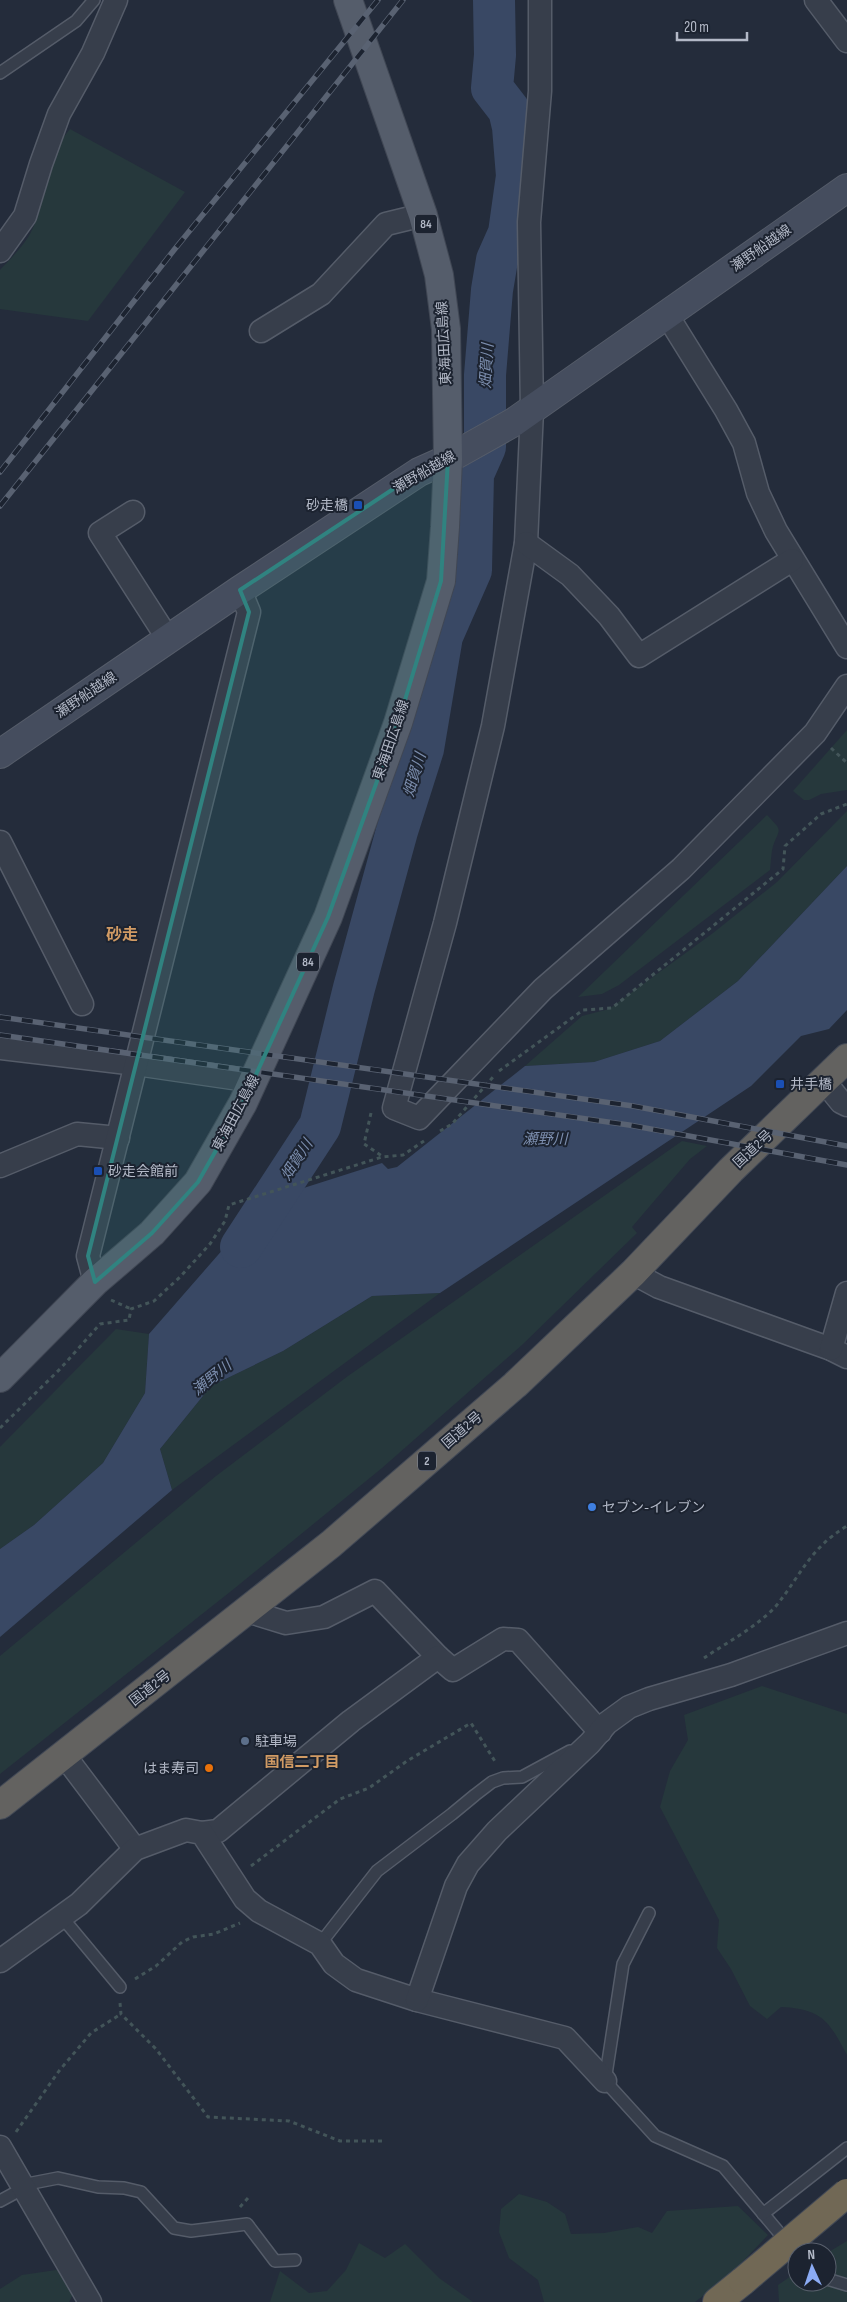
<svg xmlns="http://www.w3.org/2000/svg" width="847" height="2302" viewBox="0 0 847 2302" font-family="'Sofia Sans Condensed','Noto Sans JP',sans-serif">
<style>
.green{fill:#26383c}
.water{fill:#394864}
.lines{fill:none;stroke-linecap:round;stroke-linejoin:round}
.river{stroke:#394864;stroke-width:42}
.service-casing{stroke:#555c69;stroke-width:14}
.minor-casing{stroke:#555c69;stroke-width:25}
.secondary-casing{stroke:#555c69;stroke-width:30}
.primary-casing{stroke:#404754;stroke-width:30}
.trunk-casing{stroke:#424956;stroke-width:30}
.motorway-casing{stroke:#424956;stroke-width:30}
.path{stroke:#435559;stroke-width:3;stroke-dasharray:4 4;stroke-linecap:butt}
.service{stroke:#373e4b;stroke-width:11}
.minor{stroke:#373e4b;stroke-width:22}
.secondary{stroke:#454d5e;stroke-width:28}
.primary{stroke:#555d6b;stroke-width:28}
.trunk{stroke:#636260;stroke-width:28}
.motorway{stroke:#716855;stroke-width:28}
.rail-casing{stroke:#596272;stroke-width:5.5}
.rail{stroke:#1c2330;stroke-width:4;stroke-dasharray:11;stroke-linecap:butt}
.motorway-bridge-casing{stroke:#424956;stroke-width:30;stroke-linecap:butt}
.motorway-bridge{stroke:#716855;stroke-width:28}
.marked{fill:#308380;fill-opacity:0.2;stroke:#308380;stroke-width:4;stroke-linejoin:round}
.transit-dot{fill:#1a4fb4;stroke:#1c2330;stroke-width:2}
.shop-dot{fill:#3f7fe0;stroke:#1c2330;stroke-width:2}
.service-dot{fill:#5c6f8a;stroke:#1c2330;stroke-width:2}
.food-dot{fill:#e8710a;stroke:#1c2330;stroke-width:2}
.labels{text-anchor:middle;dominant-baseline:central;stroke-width:4;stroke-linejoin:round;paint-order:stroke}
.shield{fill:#1c2330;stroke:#868c9a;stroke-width:1}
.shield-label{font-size:12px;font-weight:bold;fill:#b3b9c7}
.street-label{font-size:14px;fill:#b3b9c7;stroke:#1c2330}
.poi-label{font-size:14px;fill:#b3b9c7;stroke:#1c2330;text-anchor:start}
.water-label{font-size:15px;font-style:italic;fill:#7c8eae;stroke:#1c2330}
.neighbourhood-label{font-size:15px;font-weight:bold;fill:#d19b64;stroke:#1c2330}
.quarter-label{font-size:16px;font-weight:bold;fill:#d19b64;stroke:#1c2330}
</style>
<rect width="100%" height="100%" fill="#242c3b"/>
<g class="green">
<path d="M70,129L185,192L88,321L0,309V270C11,258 25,245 32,230C41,213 42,192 47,173C50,156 59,142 70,129Z"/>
<path d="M847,730V790L821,794L809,800H804L793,791Z"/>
<path d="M847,811V866L738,981L660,1041L594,1062L525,1066L582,1016L609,1009L713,933L777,882Z"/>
<path d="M767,815C783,832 780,827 773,846C771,853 771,862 770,870L619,985L602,994L578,997Z"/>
<path d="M682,1141L707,1146L690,1159L632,1227L637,1233L522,1345L382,1468L235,1588L0,1774V1656L216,1476L348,1376Z"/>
<path d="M440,1293L172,1490L160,1449L211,1386L283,1351L372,1296Z"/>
<path d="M116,1329L149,1334L145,1393L103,1463L34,1525L0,1549V1447Z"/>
<path d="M762,1686L847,1714V2055C829,2021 822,2009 781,2007L767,2019L750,2006L731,1969L717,1948L719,1920L660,1807L670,1771L688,1740L684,1715Z"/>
<path d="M519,2194L547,2202L565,2214L571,2234L604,2233L638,2227L652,2233L667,2211L738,2206L768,2235L730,2275L695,2302H544L538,2280L509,2258L499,2232L501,2209Z"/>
<path d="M847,2241V2302H779L778,2285L797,2272V2282H827V2253Z"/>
<path d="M359,2243L385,2258L405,2244L439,2278L473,2302H270L280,2271L309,2293L327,2291L346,2270Z"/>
<path d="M56,2270L68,2276L73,2294L69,2302H0V2289L22,2275Z"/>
</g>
<path class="water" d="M847,866V1010L829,1029L801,1036L751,1086L440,1293L372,1296L283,1351L211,1386L160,1449L172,1490L0,1637V1549L34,1525L103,1463L145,1393L149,1334L266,1200L382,1163L388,1169L397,1167L525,1066L594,1062L660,1041L738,981Z"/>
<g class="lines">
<path class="river" d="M241,1247L320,1126L354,988L397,831L423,749L442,636L471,570L473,474L485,447V375L492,290L497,260L509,233L517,176L513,127L509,110L492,88L495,55L494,0"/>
<defs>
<g id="service">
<path d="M0,73L76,21L94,0"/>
<path d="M649,1913L623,1964L605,2081L655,2136L723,2166L797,2254"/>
<path d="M61,1916L120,1987"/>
<path d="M320,1944L377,1871L452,1814L475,1795L492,1782L503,1778L522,1777L570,1751"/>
<path d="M22,2185L58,2178L98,2187L124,2188L141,2192L174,2228L191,2231L247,2224L275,2261L295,2260"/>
<path d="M0,2201L24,2188"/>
<path d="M763,2214L847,2148"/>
<path d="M827,2279L847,2285"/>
</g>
<g id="minor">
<path d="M540,0V91L529,222L532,410L526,543L493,726L445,923L394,1108L419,1118L543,989L681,869L815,733L847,686"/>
<path d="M816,0L847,41"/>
<path d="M0,251L25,216L41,164L59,114L93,53L116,0"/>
<path d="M667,315L726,410L744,443L758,493L776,531L847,647"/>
<path d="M261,331L321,294L386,224L423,215"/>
<path d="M133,512L100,533L168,639"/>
<path d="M526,543L570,575L609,616L639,656L792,560"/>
<path d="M0,842L82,1004"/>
<path d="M0,1048L136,1064L253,1081"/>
<path d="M824,1081L841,1102L847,1105"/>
<path d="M0,1166L77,1134L118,1138"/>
<path d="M633,1273L659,1287L831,1349L847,1357"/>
<path d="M95,1282L88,1256L249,612L240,590"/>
<path d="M831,1349L847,1293"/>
<path d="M247,1611L286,1623L324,1617L375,1591L438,1657"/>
<path d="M64,1755L135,1849"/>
<path d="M202,1833L218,1831L351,1721L438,1657L453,1670L503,1639L518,1640L600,1732"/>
<path d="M0,1961L79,1904L135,1849L186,1830L202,1833L245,1899L259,1911L320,1944L334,1964L356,1980L417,2000L565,2038L605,2081"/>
<path d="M417,2000L456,1886L468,1864L497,1831L590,1743L607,1723L629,1707L649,1699L731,1675L847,1633"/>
<path d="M0,2147L90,2302"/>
</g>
<path id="secondary" d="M0,754L240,590L419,472L448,459L514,422L847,188"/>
<path id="primary" d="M0,1378L95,1282L152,1233L198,1182L243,1103L328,917L398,723L441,581L445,527L448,459L446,329L439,275L423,215L348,0"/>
<path id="trunk" d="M0,1805L331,1544L515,1385L633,1273L731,1170L847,1058"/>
<path id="motorway" d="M717,2302L743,2281"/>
</defs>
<use href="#service" class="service-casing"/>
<use href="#minor" class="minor-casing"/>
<use href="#secondary" class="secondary-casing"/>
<use href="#primary" class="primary-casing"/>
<use href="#trunk" class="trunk-casing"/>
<use href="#motorway" class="motorway-casing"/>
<g class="path">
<path d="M831,748L847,763"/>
<path d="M499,1071L583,1010L612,1008L783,869L785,846L821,814L847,804"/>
<path d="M371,1113L364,1144L382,1156"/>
<path d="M440,1131L452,1124L493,1077"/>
<path d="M111,1300L131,1309"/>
<path d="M0,1428L60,1369L100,1324L129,1320L131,1309L154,1301L180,1277L210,1244L225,1221L229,1205L382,1157L403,1155L424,1141"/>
<path d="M704,1658C726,1643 758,1626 776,1606C801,1575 810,1548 847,1526"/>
<path d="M251,1866L340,1799L369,1788L407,1761L471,1723L496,1763"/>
<path d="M135,1979L156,1966L182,1942L193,1937L214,1934L240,1923"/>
<path d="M120,2003L121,2014L156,2049L208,2117L289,2121L340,2141H382"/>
<path d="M16,2132L59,2071L91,2033L121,2014"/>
<path d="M240,2207L248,2198"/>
</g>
<use href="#service" class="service"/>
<use href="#minor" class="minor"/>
<use href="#secondary" class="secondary"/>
<use href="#primary" class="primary"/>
<use href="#trunk" class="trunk"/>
<use href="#motorway" class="motorway"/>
<defs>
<g id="rail">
<path d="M0,472L174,250L378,0"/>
<path d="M0,506L403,0"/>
<path d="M0,1017L633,1106L847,1146"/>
<path d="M0,1035L629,1125L847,1165"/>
</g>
</defs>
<use href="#rail" class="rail-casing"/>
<use href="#rail" class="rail"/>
<defs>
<path id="motorway-bridge" d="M743,2281L847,2193"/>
</defs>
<use href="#motorway-bridge" class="motorway-bridge-casing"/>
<use href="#motorway-bridge" class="motorway-bridge"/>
</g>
<path class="marked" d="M448,459L441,581L398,723L328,917L243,1103L198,1182L152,1233L95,1282L88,1256L249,612L240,590L419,472Z"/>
<g class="transit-dot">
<rect x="353" y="500" width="10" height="10" rx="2.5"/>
<rect x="775" y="1079" width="10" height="10" rx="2.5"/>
<rect x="93" y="1166" width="10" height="10" rx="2.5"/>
</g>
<circle class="shop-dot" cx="592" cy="1507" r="5"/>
<circle class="service-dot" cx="245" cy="1741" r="5"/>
<circle class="food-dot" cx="209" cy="1768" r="5"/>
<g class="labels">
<g class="shield">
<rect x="415" y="214.5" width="22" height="19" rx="4"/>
<rect x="297" y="952.5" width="22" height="19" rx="4"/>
<rect x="418" y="1451.5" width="18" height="19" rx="4"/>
</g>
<g class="shield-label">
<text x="426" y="224">84</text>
<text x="308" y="962">84</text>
<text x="427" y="1461">2</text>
</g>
<g class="street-label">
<text transform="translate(761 248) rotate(-35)">瀬野船越線</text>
<text transform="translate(444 343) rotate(-93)">東海田広島線</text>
<text transform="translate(424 472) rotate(-30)">瀬野船越線</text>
<text transform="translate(86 695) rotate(-34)">瀬野船越線</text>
<text transform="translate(391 740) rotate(-71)">東海田広島線</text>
<text transform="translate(236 1113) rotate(-62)">東海田広島線</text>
<text transform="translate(753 1149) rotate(-43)">国道2号</text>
<text transform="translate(462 1430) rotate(-41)">国道2号</text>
<text transform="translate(150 1688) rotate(-38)">国道2号</text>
</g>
<g class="poi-label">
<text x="348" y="505" text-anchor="end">砂走橋</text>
<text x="790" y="1084">井手橋</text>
<text x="108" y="1171">砂走会館前</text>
<text x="602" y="1507">セブン-イレブン</text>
<text x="255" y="1741">駐車場</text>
<text x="199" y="1768" text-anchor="end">はま寿司</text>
</g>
<g class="water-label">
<text transform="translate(487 366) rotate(-87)">畑賀川</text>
<text transform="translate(415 775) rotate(-74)">畑賀川</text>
<text x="545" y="1139">瀬野川</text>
<text transform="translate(297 1160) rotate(-57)">畑賀川</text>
<text transform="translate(212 1378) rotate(-39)">瀬野川</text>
</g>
<g class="neighbourhood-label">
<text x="302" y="1762">国信二丁目</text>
</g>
<g class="quarter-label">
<text x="122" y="935">砂走</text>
</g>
</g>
<g transform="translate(812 2267) rotate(357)"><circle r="24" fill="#1c2330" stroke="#585f6c"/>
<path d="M0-4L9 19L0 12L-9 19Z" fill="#8babf4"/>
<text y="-8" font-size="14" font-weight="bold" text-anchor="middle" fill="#b3b9c7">N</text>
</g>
<path d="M677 32v8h70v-8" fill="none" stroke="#b3b9c7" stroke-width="2.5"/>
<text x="684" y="32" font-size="15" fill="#b3b9c7" stroke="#1c2330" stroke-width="4" paint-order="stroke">20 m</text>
</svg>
